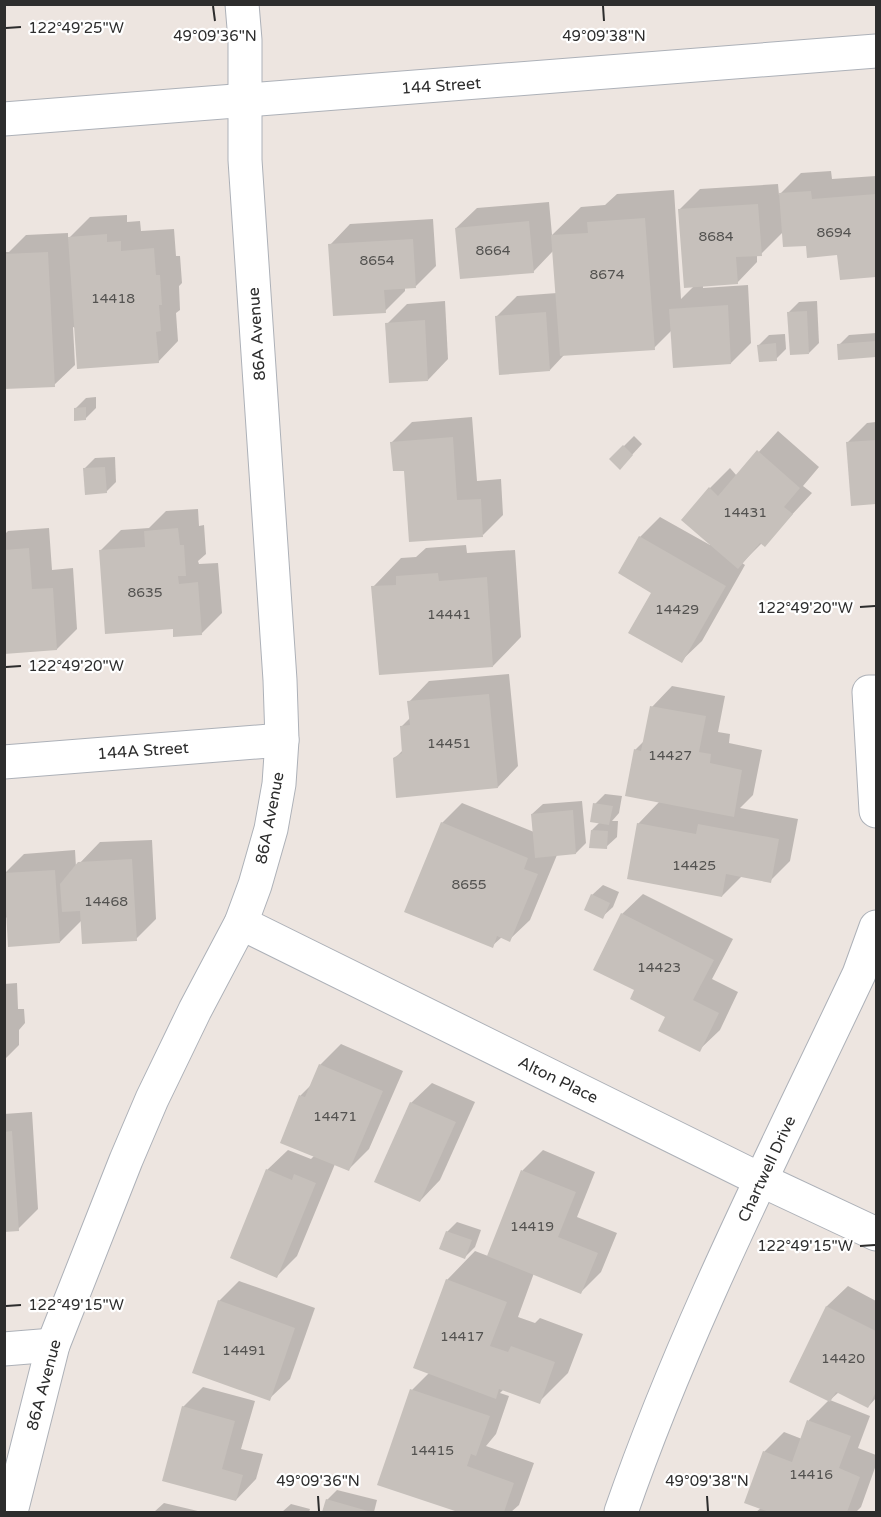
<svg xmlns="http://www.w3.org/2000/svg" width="881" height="1517" viewBox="0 0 881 1517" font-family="'Varela Round',sans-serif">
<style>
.shadow{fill:#0003}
.building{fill:#c6c0bb}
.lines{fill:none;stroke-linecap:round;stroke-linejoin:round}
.street-casing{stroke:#adb1b8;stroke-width:35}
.secondary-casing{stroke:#adb1b8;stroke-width:35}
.street{stroke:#fff;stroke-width:33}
.secondary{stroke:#fff;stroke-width:33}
.ticks{fill:none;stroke:#2d2d2d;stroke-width:2}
.labels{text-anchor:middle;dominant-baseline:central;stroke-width:4.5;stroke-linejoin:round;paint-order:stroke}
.number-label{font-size:14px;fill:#535250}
.street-label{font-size:16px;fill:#2d2d2d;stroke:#fff}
.ticks-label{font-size:15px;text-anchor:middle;fill:#2d2d2d;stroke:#fff;stroke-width:4.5;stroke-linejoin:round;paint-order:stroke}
</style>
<rect width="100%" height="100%" fill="#ede5e0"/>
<g class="shadow">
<path d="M831,171L832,179L876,176V275L841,278L839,253L807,244L783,232L761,254L757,255V262L737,283L703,285V288L748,285L751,343L731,363L672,330L654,348L565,354L550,370L497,316L517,296L557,293L553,251L533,272L456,228L477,208L549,202L552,235L581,207L605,205L617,194L674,190L681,299L694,286L679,210L700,189L778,184L779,195L801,173Z"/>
<path d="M127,215V222L140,221L141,231L174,229L176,256H180L182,283L179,286L180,310L176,313L178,341L158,362L73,327L75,365L54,385L4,388V252H9L26,235L68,233V239L90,217Z"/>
<path d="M433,219L436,266L416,286L405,287V291L385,311L330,245L350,224Z"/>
<path d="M445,301L448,359L428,380L387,324L407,304Z"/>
<path d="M817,301L819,343L809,353L789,312L799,302Z"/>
<path d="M876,333V356L840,358L839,345L849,335Z"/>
<path d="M785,334L786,349L776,359L759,345L769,335Z"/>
<path d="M96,397V408L85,419L76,408L86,398Z"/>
<path d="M472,417L477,481L501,479L503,515L483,535L405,469L392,442L412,422Z"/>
<path d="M876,422V502L852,504L847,443L867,423Z"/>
<path d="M778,431L819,467L803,486L812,493L764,545L762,543L742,563L745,565L702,641L681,661L653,592L640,537L660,517L710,545V488L730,468L737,476Z"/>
<path d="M634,436L642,444L620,468L611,459Z"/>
<path d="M115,457L116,482L106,492L85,468L95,458Z"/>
<path d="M198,509L199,526L204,525L206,554L198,561L199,564L218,563L222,613L201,634L174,628L101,550L121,530L149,528L166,511Z"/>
<path d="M49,528L52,570L73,568L77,629L57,649L4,652V535L8,531Z"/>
<path d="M466,545L467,553L515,550L521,637L493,666L373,587L401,558L416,557L426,548Z"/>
<path d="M509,674L518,766L498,787L395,758L404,749L401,727L410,718L409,702L429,681Z"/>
<path d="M672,686L725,696L718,732L730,734L729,743L762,750L753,795L740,808L798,819L790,861L770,881L742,876L722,896L638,824L660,801L635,750L645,740L652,707Z"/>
<path d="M605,794L622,796L619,813L612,821H618L617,837L606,847L592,830L600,822L595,804Z"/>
<path d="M582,801L586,843L576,853L557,855L530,920L509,940L502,937L492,946L442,823L462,803L534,832L532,814L543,804Z"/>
<path d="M152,840L156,919L136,939L82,920L60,942L7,917L4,920V858L6,872L24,854L75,850L76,867L100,842Z"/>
<path d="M603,885L619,892L613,907L602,917L592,895Z"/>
<path d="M643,894L733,939L712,979L738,992L720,1030L699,1050L667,1016L636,990L622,914Z"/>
<path d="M17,983L18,1009H24L25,1023L19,1030V1045L4,1060V984Z"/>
<path d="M341,1044L403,1071L369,1149L349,1169L335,1164L297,1256L277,1276L267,1170L288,1150L311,1159L315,1155L282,1142L301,1095L312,1084L320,1065Z"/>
<path d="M432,1083L475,1102L440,1180L420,1201L411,1103Z"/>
<path d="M32,1112L38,1209L18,1229L4,1230V1114Z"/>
<path d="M543,1150L595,1172L577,1217L617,1233L601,1272L581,1292L534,1273L518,1317L535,1323L540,1318L583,1334L568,1373L539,1402L504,1389L500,1393L509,1396L496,1434L486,1446L534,1463L519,1505L511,1512H463L379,1484L412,1390L429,1373L447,1280L475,1251L488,1256L523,1170Z"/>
<path d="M457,1222L481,1230L475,1247L465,1257L447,1232Z"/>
<path d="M239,1281L315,1308L290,1379L269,1399L219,1301Z"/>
<path d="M848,1286L876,1301V1398L868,1407L839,1392L830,1400L870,1416L858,1448L876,1455V1465L861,1507L856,1512H756L761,1508L764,1452L784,1432L802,1439L809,1420L829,1400L791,1381L827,1306Z"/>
<path d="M203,1387L255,1401L241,1449L263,1454L256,1479L236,1500L183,1407Z"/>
<path d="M337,1490L377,1500L374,1512H324L327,1500Z"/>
<path d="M164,1503L202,1512H154Z"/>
<path d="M291,1504L310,1509L309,1512H282Z"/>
</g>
<g class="building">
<path d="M811,191L812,199L876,194V277L840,280L837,255L807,258L806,246L783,247L779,193Z"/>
<path d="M758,204L762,256L736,257L738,284L684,288L678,209Z"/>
<path d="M645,218L655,350L560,356L551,235L588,233L587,222Z"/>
<path d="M529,221L534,273L460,279L455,228Z"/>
<path d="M107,234V242L121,241V251L154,248L156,275H160L162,305H159L161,331L156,332L159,363L77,369L68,237Z"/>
<path d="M413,239L416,288L384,290L386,313L333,316L328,244Z"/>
<path d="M48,252L55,387L4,389V254Z"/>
<path d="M728,305L731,364L673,368L669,309Z"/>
<path d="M807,311L809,354L790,355L787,312Z"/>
<path d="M546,312L550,371L499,375L495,316Z"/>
<path d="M425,320L428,381L389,383L385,323Z"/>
<path d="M876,341V357L838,360L837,344Z"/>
<path d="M776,343L777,361L759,362L757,345Z"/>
<path d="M86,407V420L74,421V408Z"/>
<path d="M453,437L457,500L481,499L483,537L409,542L404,471H393L390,442Z"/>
<path d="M876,440V504L851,506L846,442Z"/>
<path d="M623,445L633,455L620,470L609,459Z"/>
<path d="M757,450L800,488L784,507L793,514L765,547L760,543L738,569L681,520L709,487L718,496Z"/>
<path d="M105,467L107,493L85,495L83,468Z"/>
<path d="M178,528L180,545H184L186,576H178L179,584L198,582L202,635L173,637V629L105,634L99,550L145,547L144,531Z"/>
<path d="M639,536L726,586L682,663L628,633L651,593L618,573Z"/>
<path d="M29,548L32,589L53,588L57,650L4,654V550Z"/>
<path d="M438,573L439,581L487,577L493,667L379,675L371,586L396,585V576Z"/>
<path d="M489,694L498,788L396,798L393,758L402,753L400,726L410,725L407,701Z"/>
<path d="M650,706L706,716L699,752L711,754L710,763L742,770L734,817L625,796L634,749L641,751Z"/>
<path d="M593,803L613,806L609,825L590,822Z"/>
<path d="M573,810L576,854L535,858L531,814Z"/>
<path d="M441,822L528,858L524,869L538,874L510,942L497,936L493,948L404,912Z"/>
<path d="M637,823L696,834L698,824L779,839L771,883L726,874L722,897L627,879Z"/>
<path d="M591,830L608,831L607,849L589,848Z"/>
<path d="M132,859L137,941L82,944L80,911L62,912L60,884L78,862Z"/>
<path d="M55,870L60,943L8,947L4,873Z"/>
<path d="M591,894L610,903L603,919L584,910Z"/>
<path d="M621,913L714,960L693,1000L719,1013L700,1052L658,1031L665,1017L630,999L634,990L593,970Z"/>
<path d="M319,1064L383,1091L349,1171L280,1143L299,1095L305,1097Z"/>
<path d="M410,1102L456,1122L420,1202L374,1182Z"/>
<path d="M12,1131L19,1231L4,1232V1132Z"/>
<path d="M266,1169L292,1180L294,1174L316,1183L277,1278L230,1258Z"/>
<path d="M521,1170L576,1192L558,1237L598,1253L581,1294L487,1256Z"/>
<path d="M446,1231L472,1240L465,1259L439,1249Z"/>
<path d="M446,1279L507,1302L490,1346L508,1352L511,1346L555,1362L540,1404L499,1389L496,1399L413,1368Z"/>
<path d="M218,1300L295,1328L270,1401L192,1373Z"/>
<path d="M826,1306L876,1331V1392L868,1408L836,1392L830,1402L789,1382Z"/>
<path d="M410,1389L490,1416L476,1456L471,1454L467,1466L514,1483L504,1512H458L377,1485Z"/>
<path d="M182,1406L235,1421L222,1469L243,1475L236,1501L162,1481Z"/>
<path d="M807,1420L851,1436L839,1468L860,1477L847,1512H769L744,1503L763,1451L792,1462Z"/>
<path d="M326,1499L368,1511L367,1512H322Z"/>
</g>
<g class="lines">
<defs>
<g id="street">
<path d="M876,692H869L876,811"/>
<path d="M4,762L282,740"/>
<path d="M241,923L761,1180L876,1234"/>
<path d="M4,1349L53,1345"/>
<path d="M11,1512L53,1345L126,1160L152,1099L195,1010L241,923L255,885L271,829L279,784L282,740L280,680L245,160V40L242,4"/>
<path d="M621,1512C685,1327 775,1152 859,974L876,927"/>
</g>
<path id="secondary" d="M4,119L876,51"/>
</defs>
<use href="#street" class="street-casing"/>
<use href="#secondary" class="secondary-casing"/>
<use href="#street" class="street"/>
<use href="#secondary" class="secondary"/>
</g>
<path class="ticks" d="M213,6L215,21M603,6L604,21M6,28L21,27M860,607L875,606M6,667L21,666M860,1246L875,1245M6,1306L21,1305M318,1496L319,1511M707,1496L708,1511"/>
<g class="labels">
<g class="number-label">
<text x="834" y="232">8694</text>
<text x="716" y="236">8684</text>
<text x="493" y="250">8664</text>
<text x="377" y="260">8654</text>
<text x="607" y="274">8674</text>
<text x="113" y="298">14418</text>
<text x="745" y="512">14431</text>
<text x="145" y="592">8635</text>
<text x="677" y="609">14429</text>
<text x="449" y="614">14441</text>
<text x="449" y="743">14451</text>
<text x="670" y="755">14427</text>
<text x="694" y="865">14425</text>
<text x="469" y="884">8655</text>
<text x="106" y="901">14468</text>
<text x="659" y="967">14423</text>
<text x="335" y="1116">14471</text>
<text x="532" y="1226">14419</text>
<text x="462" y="1336">14417</text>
<text x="244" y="1350">14491</text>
<text x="843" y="1358">14420</text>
<text x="432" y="1450">14415</text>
<text x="811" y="1474">14416</text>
</g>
<g class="street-label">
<text transform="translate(441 86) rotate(-4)">144 Street</text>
<text transform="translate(257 334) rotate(-94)">86A Avenue</text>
<text transform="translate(143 751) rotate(-4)">144A Street</text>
<text transform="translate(270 818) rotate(-79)">86A Avenue</text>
<text transform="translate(558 1080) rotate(26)">Alton Place</text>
<text transform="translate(767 1169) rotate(-65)">Chartwell Drive</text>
<text transform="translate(44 1385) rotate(-75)">86A Avenue</text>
</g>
</g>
<g class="ticks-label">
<text x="76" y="33">122°49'25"W</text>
<text x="215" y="41">49°09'36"N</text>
<text x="604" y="41">49°09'38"N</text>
<text x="805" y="613">122°49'20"W</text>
<text x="76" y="671">122°49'20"W</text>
<text x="805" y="1251">122°49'15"W</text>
<text x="76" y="1310">122°49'15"W</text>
<text x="318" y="1486">49°09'36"N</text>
<text x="707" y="1486">49°09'38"N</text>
</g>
<rect width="881" height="1517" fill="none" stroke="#2d2d2d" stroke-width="12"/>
</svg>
